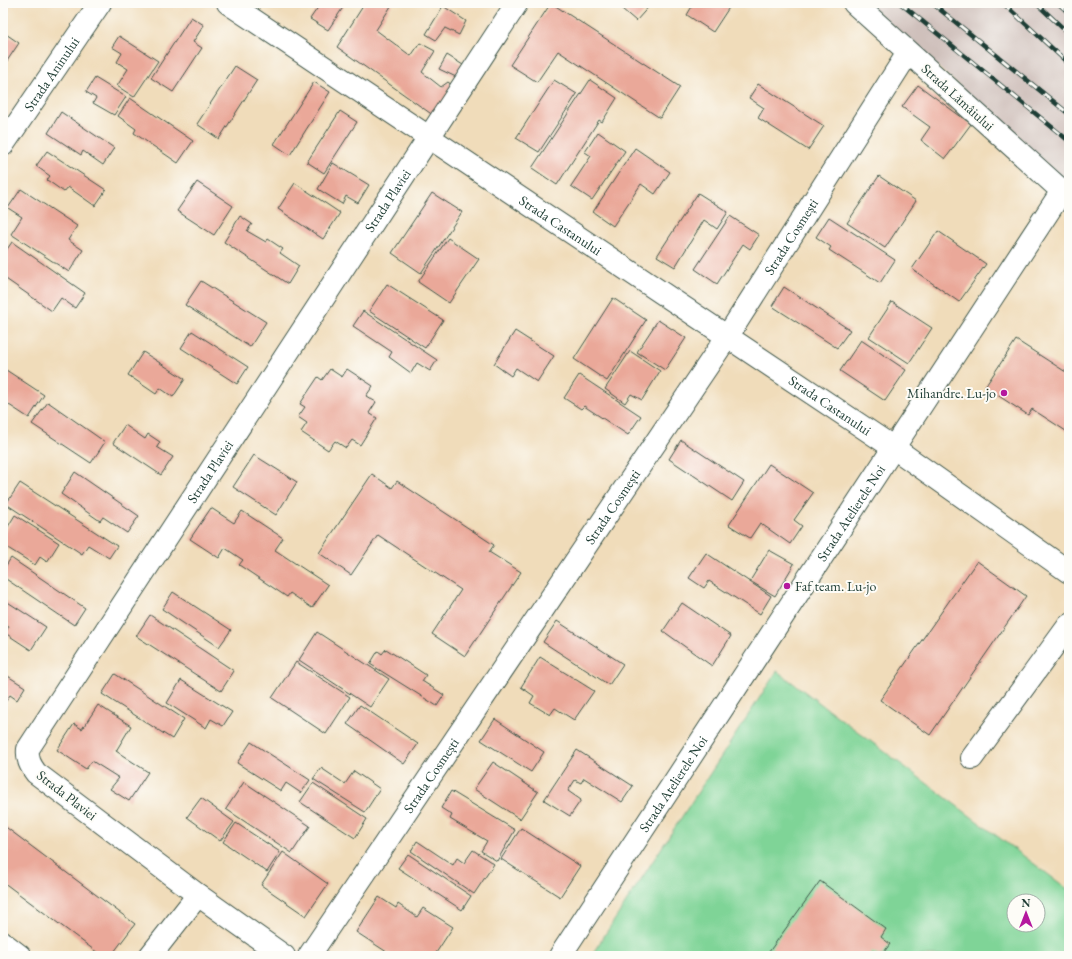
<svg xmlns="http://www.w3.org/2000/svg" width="1072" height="959" viewBox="0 0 1072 959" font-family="'EB Garamond',serif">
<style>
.industrial{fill:#cfc0bb}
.green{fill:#7fd497;stroke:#4f8866;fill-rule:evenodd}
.building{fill:#eaa899}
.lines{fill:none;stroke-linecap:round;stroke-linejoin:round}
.minor-casing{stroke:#3e5548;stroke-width:24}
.major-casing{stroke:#3e5548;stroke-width:24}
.minor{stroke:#fff;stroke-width:22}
.major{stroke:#fff;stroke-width:22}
.rail-casing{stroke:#1f3d34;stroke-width:4.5}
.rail{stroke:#fdfcf7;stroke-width:3;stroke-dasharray:9;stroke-linecap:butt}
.poi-dot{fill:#b5179e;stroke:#fdfcf7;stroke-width:1.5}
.labels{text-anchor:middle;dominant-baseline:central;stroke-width:4;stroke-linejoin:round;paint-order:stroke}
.street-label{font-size:14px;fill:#1f3d34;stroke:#fdfcf7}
.poi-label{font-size:14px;fill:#1f3d34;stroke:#fdfcf7;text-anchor:end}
</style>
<rect width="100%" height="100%" fill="#fdfcf7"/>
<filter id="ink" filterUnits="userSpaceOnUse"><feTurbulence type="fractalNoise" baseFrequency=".025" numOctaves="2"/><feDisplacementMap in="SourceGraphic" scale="8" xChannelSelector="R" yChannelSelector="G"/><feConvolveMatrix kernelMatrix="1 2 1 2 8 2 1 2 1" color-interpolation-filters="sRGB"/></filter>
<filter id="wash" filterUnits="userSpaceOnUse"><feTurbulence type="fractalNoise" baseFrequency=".012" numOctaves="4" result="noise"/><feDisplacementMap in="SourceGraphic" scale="16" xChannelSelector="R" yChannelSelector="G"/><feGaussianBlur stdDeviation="0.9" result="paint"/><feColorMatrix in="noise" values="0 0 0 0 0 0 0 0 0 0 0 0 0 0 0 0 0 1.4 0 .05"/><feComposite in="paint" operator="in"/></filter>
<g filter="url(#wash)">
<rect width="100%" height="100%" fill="#f0dcba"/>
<path class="industrial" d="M866,3H1069V184Z"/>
<path class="green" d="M777,671L1069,890V956H591ZM1014,901H1038V925H1014Z"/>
<g id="blocks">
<g class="building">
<path d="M321,3H346L328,30L310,19Z"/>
<path d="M365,3H393L376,30L411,56L420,43L435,51L422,72L441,87L448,82L457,89L437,118L337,47Z"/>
<path d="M551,3L680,87L660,118L558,51L537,82L510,65Z"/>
<path d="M615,3H652L636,21Z"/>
<path d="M694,3H732L713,32L687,15Z"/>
<path d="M443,6L466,21L459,35L445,28L436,40L426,34Z"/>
<path d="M191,17L204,25L193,42L202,48L173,92L151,78Z"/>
<path d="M3,32L19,43L3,67Z"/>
<path d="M119,36L158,61L134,97L117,86L128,69L117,62L122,53L112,47Z"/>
<path d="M447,55L463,65L456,77L439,69Z"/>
<path d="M235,66L257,80L219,139L197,124Z"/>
<path d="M95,78L126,97L114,115L93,103L96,98L86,92Z"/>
<path d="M554,80L577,94L539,152L516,138Z"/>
<path d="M590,80L617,98L602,122L599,120L557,185L532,168Z"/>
<path d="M314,82L330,92L290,155L274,144Z"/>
<path d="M758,84L824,126L808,150L758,118L764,108L749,98Z"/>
<path d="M918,85L971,124L945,159L921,140L930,127L902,107Z"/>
<path d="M130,98L193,141L178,163L134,133L136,129L118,116Z"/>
<path d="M340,111L357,122L324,173L307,162Z"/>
<path d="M61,112L114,148L103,165L83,151L81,155L48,133Z"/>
<path d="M598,132L625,151L592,200L571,186L591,156L585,152Z"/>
<path d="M635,148L670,172L655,194L641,184L613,226L593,212Z"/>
<path d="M47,151L106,190L95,206L68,187L64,192L47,180L50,176L36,166Z"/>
<path d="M333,163L369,185L358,203L346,196L342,204L318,189Z"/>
<path d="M879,176L916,201L885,248L847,223Z"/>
<path d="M197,182L233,206L214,235L177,211Z"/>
<path d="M295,183L340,213L323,239L278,209Z"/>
<path d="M21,189L77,226L68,240L83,250L69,272L11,234L22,217L8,208Z"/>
<path d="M432,193L462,212L421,273L392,253Z"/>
<path d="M698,193L728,212L717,229L704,220L675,267L657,256Z"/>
<path d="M240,216L252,224L247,231L266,242L268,239L283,249L280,253L299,266L288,284L224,242Z"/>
<path d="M730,216L759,235L750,249L743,244L717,284L695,269Z"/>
<path d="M829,217L895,260L880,283L829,250L831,247L816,237Z"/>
<path d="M938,231L986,264L959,302L912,269Z"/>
<path d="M448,238L479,259L449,303L418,282Z"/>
<path d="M12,242L85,293L75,308L61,298L52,311L3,277V255Z"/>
<path d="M201,281L266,322L250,347L185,305Z"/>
<path d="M387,284L443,320L425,348L369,311Z"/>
<path d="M784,287L850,330L837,348L772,306Z"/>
<path d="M613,298L646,320L607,381L574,359Z"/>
<path d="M892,302L932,328L909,363L869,337Z"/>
<path d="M363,311L437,360L430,371L417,363L411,373L389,357L392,352L353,326Z"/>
<path d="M658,320L686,338L665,370L637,352Z"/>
<path d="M192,331L248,367L237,384L181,348Z"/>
<path d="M515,331L554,356L537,382L516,368L511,376L494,364Z"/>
<path d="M861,340L906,370L885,401L840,371Z"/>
<path d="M1016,340L1069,374V433L1032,409L1028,415L985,387Z"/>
<path d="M630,351L660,371L642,400L631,394L625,403L605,389Z"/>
<path d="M143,352L185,379L173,397L160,388L156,394L128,375Z"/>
<path d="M3,368L44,395L29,418L3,401Z"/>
<path d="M330,369L342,377L347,369L373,386L366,396L376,402L369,413L377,418L360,445L352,440L346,448L335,441L328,450L301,432L307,423L298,417L305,407L300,404L318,377L322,380Z"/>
<path d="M579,375L641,416L628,435L584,406L581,409L564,398Z"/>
<path d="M48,402L105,442L91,463L32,424Z"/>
<path d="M125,425L145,439L148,434L160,442L157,447L173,457L161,475L113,443Z"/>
<path d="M681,440L744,482L732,501L669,459Z"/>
<path d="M254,455L297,482L276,515L233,487Z"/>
<path d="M769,464L813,493L794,520L802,526L790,544L760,523L750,538L729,525Z"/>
<path d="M75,472L139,516L127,533L103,517L100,521L61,494Z"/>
<path d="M372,474L392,488L397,481L494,545L489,552L521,572L465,656L432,634L461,590L378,535L351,575L319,553Z"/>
<path d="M20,483L117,546L109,558L88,545L82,554L6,504Z"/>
<path d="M211,508L234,523L242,511L283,538L275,550L328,585L312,608L290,593L287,597L239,565L243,560L225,548L219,558L190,539Z"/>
<path d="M15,515L59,543L47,562L40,557L35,565L3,545V535Z"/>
<path d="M769,550L794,564L775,596L750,581Z"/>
<path d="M706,553L771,596L760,614L709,581L704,588L689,578Z"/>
<path d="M11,558L85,608L74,625L3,577V570Z"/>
<path d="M977,561L1026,596L930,735L880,700Z"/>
<path d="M173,592L231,630L219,647L162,609Z"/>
<path d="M3,599L46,627L31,650L5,633L9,626L3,622Z"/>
<path d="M682,603L731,636L712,666L663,631Z"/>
<path d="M150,615L234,671L221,691L136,636Z"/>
<path d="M557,621L623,664L609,685L543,642Z"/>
<path d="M317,632L389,679L370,707L299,660Z"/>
<path d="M386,649L426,675L422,681L444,695L437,706L370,664L378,651L382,654Z"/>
<path d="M540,657L594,691L574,720L555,708L550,715L530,703L534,696L521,687Z"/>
<path d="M296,662L350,697L326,734L272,698Z"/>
<path d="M3,673L25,687L17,700L10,695L6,701L3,699Z"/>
<path d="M115,674L184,719L172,739L102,694Z"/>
<path d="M181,680L232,712L223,726L211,719L206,728L167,703Z"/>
<path d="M98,705L131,726L116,751L148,772L129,801L110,789L119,778L92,761L86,769L57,750L74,724L82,729Z"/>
<path d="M360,705L418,744L404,764L347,724Z"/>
<path d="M495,719L544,752L531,772L481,740Z"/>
<path d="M251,742L310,780L301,793L286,783L281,791L237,763Z"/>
<path d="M577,750L633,786L622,802L584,778L581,783L575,780L568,791L581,800L570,816L544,800Z"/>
<path d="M493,762L538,792L520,819L474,789Z"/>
<path d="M321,768L345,784L354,771L380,789L365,812L313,779Z"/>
<path d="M244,782L310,826L292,853L226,809Z"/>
<path d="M313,783L367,819L355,838L300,802Z"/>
<path d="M451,791L515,830L497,861L481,851L487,841L450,819L452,815L441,808Z"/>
<path d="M201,798L234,822L220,841L187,817Z"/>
<path d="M236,823L280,852L267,872L223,842Z"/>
<path d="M3,825L135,924L111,956H102L3,882Z"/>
<path d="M521,828L580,866L560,897L501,859Z"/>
<path d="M417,841L453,865L457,858L464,863L473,850L494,864L474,894L411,851Z"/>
<path d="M283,852L328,884L306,916L261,885Z"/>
<path d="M408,854L471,896L462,910L398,868Z"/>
<path d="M820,881L886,929L881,937L890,944L881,956L872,951L868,956H766Z"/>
<path d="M379,897L396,908L398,904L417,917L423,908L453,927L434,956H393L356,932Z"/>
</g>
</g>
</g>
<g filter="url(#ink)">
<use href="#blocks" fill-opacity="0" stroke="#3e5548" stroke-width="1"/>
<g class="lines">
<defs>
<g id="minor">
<path id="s1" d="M228,3L894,448L1069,572"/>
<path id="s2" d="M3,145L100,3"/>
<path d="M972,758L1069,625"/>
<path d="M150,956L198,895"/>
<path id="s3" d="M284,956L198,895L36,773C30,765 27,759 28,749L517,3"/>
<path id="s4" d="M309,956L727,337L908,53"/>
<path id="s5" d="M560,956L1062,191L854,3"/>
</g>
<path id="major" d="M3,943L20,956"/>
</defs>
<use href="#minor" class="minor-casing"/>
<use href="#major" class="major-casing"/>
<use href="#minor" class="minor"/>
<use href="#major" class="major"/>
<defs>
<g id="rail">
<path d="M900,3L1069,141"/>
<path d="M932,3L1069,114"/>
<path d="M1003,3L1069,64"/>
<path d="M1036,3L1069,34"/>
<path d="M1058,3L1069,13"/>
</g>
</defs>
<use href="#rail" class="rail-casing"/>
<use href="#rail" class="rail"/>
</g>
</g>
<g class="poi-dot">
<circle cx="1004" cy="393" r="4"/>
<circle cx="787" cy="586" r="4"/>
</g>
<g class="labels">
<g class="street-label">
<text stroke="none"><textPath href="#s2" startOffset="86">Strada Aninului</textPath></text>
<text transform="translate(958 97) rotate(42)">Strada Lămâiului</text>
<text stroke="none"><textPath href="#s3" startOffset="990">Strada Plaviei</textPath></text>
<text stroke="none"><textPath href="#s1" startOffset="400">Strada Castanului</textPath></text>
<text stroke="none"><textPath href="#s4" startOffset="866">Strada Cosmești</textPath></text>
<text stroke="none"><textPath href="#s1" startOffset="724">Strada Castanului</textPath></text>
<text stroke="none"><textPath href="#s3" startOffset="666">Strada Plaviei</textPath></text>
<text stroke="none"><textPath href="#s4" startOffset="542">Strada Cosmești</textPath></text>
<text stroke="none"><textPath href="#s5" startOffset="530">Strada Atelierele Noi</textPath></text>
<text stroke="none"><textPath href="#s4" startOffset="218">Strada Cosmești</textPath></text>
<text stroke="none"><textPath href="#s5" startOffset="206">Strada Atelierele Noi</textPath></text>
<text transform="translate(67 795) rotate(38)">Strada Plaviei</text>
</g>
<g class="poi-label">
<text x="996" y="393">Mihandre. Lu-jo</text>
<text x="795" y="586" text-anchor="start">Faf team. Lu-jo</text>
</g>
</g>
<rect width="1072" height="959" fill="none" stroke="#fdfcf7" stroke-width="16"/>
<g transform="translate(1026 913)"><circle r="19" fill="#fdfcf7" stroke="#a4b0a9"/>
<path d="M0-3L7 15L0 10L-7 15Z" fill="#b5179e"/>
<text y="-6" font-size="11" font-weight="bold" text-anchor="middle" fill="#1f3d34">N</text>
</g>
</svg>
